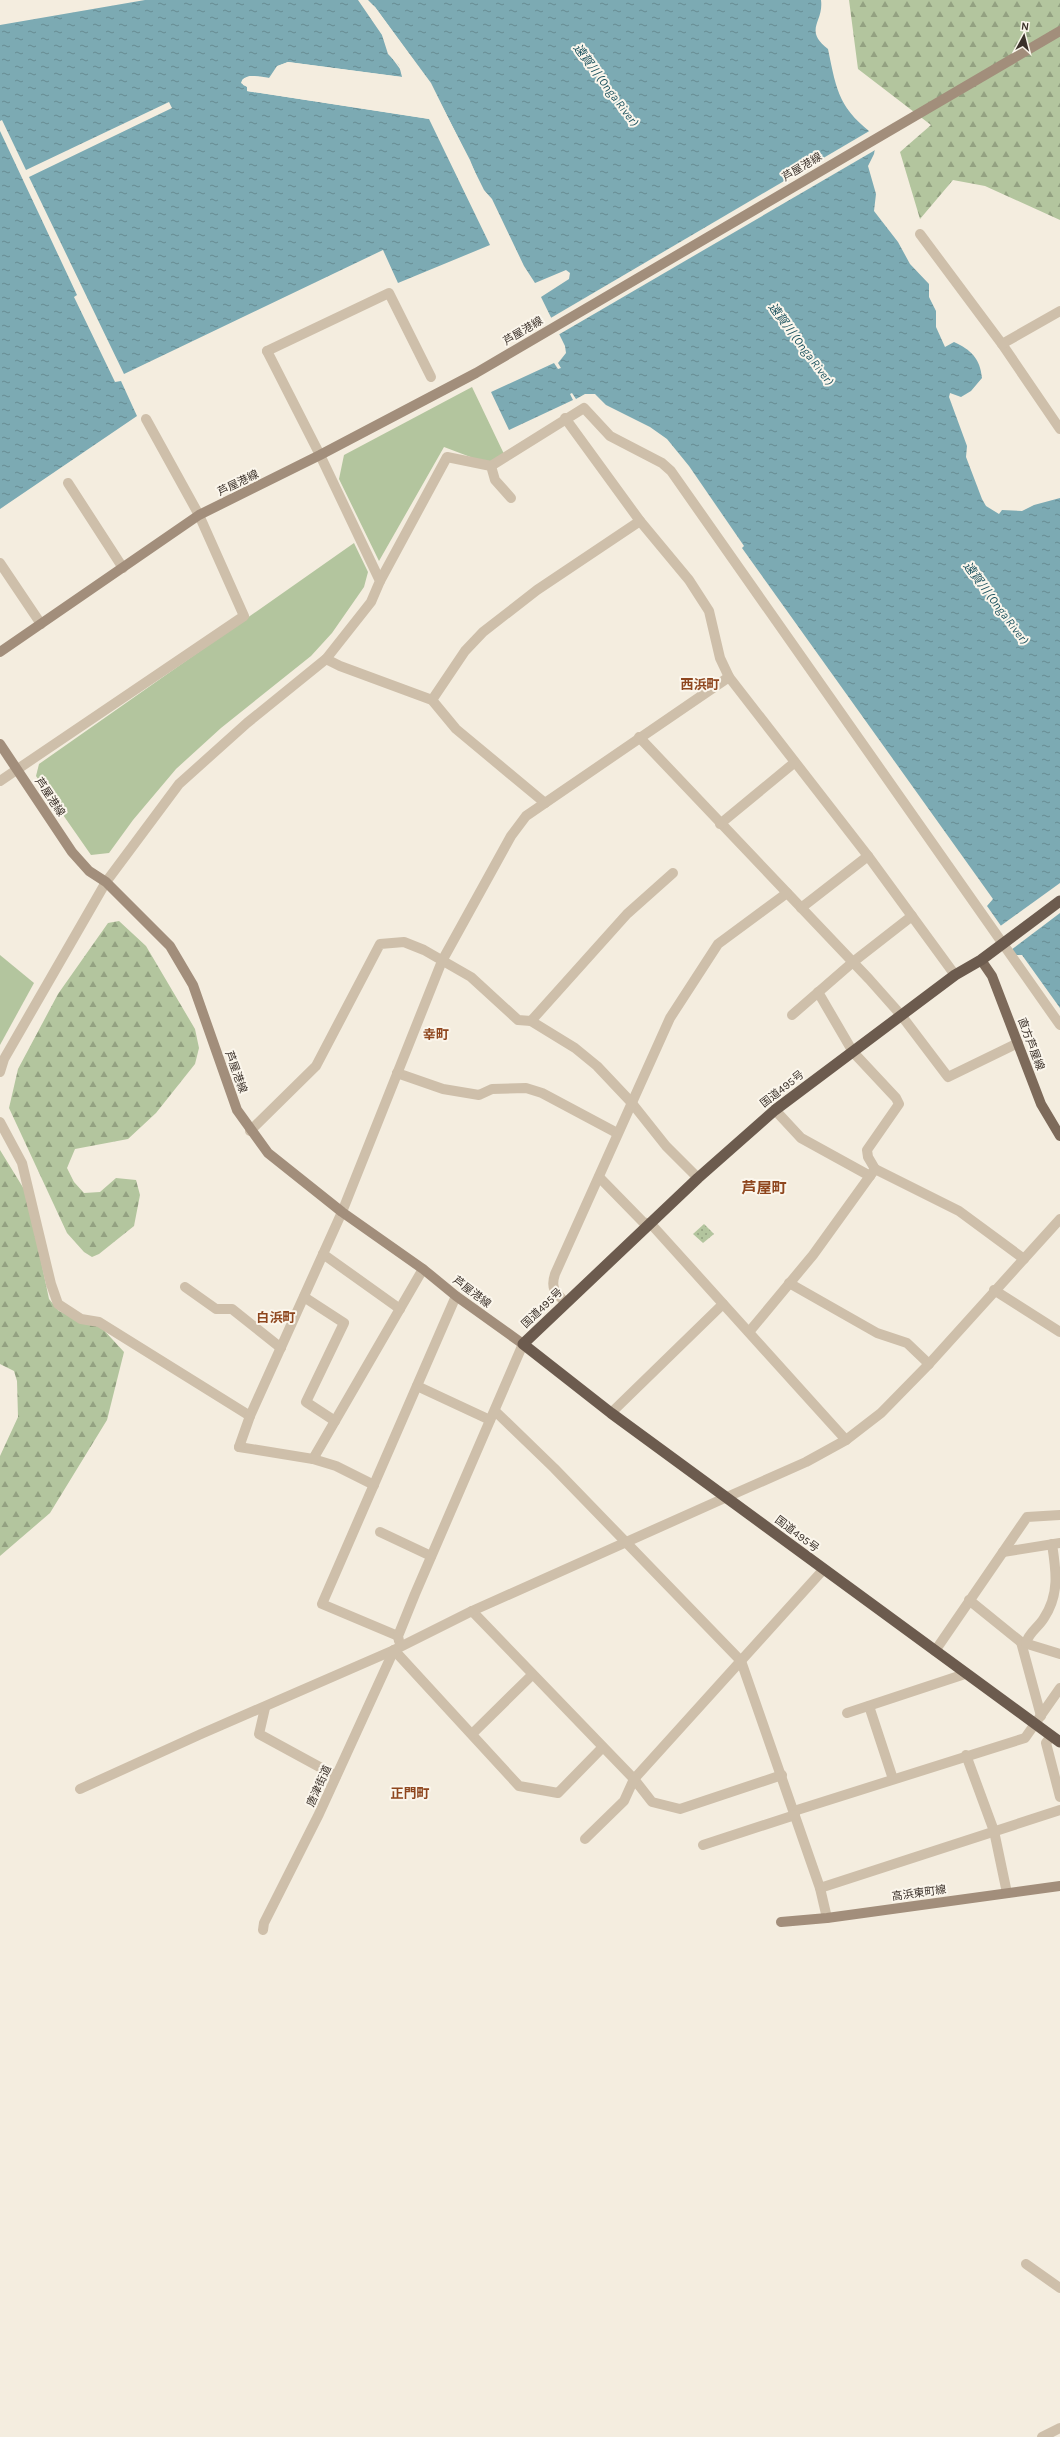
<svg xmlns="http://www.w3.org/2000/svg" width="1060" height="2437" viewBox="0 0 1060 2437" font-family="Karla,'Noto Sans JP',sans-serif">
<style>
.green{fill:#b3c59e}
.forest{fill:url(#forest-firs)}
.garden{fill:url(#garden-dots)}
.water{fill:url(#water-ripples)}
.pier{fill:#f4eddf}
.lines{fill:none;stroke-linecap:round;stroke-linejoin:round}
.minor{stroke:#cebfaa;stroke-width:10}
.tertiary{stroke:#cebfaa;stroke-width:10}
.secondary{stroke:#a28e7b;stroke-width:10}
.primary{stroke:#7d6a5a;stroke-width:10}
.trunk{stroke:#6c5b4e;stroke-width:11}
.labels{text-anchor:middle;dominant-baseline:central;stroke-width:4;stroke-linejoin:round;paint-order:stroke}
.street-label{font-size:11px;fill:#3b312a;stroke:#fbf6ec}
.water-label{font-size:12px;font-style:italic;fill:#1d535f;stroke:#fbf6ec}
.quarter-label{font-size:13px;font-weight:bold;fill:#8e461e;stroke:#fbf6ec}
.district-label{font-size:15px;font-weight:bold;fill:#8e461e;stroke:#fbf6ec}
</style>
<defs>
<pattern id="forest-firs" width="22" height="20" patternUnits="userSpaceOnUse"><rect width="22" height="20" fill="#b3c59e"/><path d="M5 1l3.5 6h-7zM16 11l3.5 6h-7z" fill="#93a181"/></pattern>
<pattern id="garden-dots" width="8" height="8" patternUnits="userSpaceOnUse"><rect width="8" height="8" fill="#b3c59e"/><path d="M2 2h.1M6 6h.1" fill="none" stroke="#93a181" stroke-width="1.8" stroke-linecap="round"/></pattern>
<pattern id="water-ripples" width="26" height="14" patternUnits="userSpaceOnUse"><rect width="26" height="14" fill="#7caab3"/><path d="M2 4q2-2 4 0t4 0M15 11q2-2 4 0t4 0" fill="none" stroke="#678b92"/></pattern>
</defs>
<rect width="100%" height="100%" fill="#f4eddf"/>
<g class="green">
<path d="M472,387L504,454L489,464L444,447L379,561L339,479L344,455Z"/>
<path d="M354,543L368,572L364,587L332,633L311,656L221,728L176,769L133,820L109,853L91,855L38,779L36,776L39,764Z"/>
<path d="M0,955L34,983L0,1045Z"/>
</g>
<g class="forest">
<path d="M849,0H1060V220L985,186L953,180L920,219L900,152L931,125L858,69Z"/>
<path d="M119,921L146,946L195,1029L199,1048L195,1064L156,1113L128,1139L75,1149L67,1168L74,1182L84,1193L100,1192L116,1178L136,1180L140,1195L134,1226L99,1254L92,1257L84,1252L67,1233L9,1108L18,1069L58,994L108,923Z"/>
<path d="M0,1150L27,1194L49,1299L59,1311L101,1327L124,1352L107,1420L50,1513L0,1556V1456L18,1417L17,1381L14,1371L0,1364Z"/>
</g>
<path class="garden" d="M704,1224L714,1234L703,1243L693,1234Z"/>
<g class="water">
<path d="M145,0H358L382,35L388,54L399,65L402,77L288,62L277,66L269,78C261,77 244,72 241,83L247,87V91L429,119L490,245L398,283L383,250L124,374L29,177L172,108L169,102L26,170L2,120L0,121V25Z"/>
<path d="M368,0H821C824,23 803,29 828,49C837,93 839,109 877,137L874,154L868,166L876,194L874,211L898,242L910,264L929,284V297L936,311V327L945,347L954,342C971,350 980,358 982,378L971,391L961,397L950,393L949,397L967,446L966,457L982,499L986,506L999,514L1002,510L1022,511L1034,505L1060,498V1008L1022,955H1007L1006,933L987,906L993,899L742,548L744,546L689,466L667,439L650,427L606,405L595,394H585L576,399L572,393L570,394L573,400L509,430L491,392L554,363L558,369L561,368L558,363L566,353L565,346L541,297L569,279L570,273L566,270L535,283L524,266L492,199L484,190L431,83L375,7Z"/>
<path d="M0,131L77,295L74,297L115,382L121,381L137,416L0,509Z"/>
</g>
<g class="pier">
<path d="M133,0H140L0,24V23Z"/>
<path d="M359,0L383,34L390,53L404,72L403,79L288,64L279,67L274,77L270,80L250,78L243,83L249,86V90L430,117L492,245L430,119L247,91L248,87L243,85L242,80L250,76L270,78L278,66L288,62L402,77L403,73L389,54L382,34Z"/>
<path d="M366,0L375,7L430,83L470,160L483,192L490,199L496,211L482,191L429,84Z"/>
<path d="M871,130L879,137L877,149L558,335L549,319Z"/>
<path d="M1060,883V913L1007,953L996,938L1003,933L999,927Z"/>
</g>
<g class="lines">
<g class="minor">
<path d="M920,234L1002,344L1060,429"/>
<path d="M1002,344L1060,311"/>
<path d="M267,351L389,293L431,377"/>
<path d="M565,418L640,521L689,580L709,611L720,658L729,677L868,856L955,975"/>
<path d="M491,466L584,408L610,436L662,463L671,471L1060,1025"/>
<path d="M68,483L123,568"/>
<path d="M0,563L41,624"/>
<path d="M380,581L447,457L491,466L495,480L511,498"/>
<path d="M326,659L340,666L432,700L456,729L545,803"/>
<path d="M432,700L465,651L483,632L537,590L640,521"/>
<path d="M639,737L869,979L901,1015L948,1077L1018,1043"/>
<path d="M0,781L244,616L199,515L146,419"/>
<path d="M720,824L794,763"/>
<path d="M801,908L868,856"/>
<path d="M818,992L853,1052L896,1098L899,1104L867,1150L868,1157L875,1169"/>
<path d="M792,1015L853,962L912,916"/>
<path d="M531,1021L627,914L673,873"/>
<path d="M397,1073L443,1089L479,1095L492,1089L526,1088L542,1093L617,1133"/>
<path d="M775,1110L801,1138L870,1176"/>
<path d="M0,1122L22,1163L51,1284L58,1304L81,1319L99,1322L250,1416"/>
<path d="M250,1131L316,1066L380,944L404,942L424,950L471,977L518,1020L531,1021L575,1048L597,1066L631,1102L666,1146L698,1178"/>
<path d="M599,1177L643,1222L651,1224L846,1440"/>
<path d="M342,1212L442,961L511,836L526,816L729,677"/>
<path d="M323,1254L400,1309"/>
<path d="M789,1283L877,1333L907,1343L929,1364"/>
<path d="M185,1287L216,1309H232L281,1348"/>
<path d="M994,1290L1060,1332"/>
<path d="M304,1297L344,1323L306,1402L335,1421"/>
<path d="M566,1303C556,1293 550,1289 555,1274L670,1018L718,944L787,893"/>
<path d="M749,1332L813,1255L875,1169L959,1211L1024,1259"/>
<path d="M417,1386L490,1420"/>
<path d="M495,1411L554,1468L741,1661L820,1888L827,1918"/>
<path d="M611,1413L723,1304"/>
<path d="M239,1447L313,1459L336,1466L374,1485"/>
<path d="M313,1459L423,1269"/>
<path d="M380,1532L431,1556"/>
<path d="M1003,1552L1060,1543"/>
<path d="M969,1600L1021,1642L1060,1654"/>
<path d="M472,1611L634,1779L652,1802L680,1809L782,1775"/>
<path d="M398,1636L322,1604L456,1296"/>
<path d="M399,1641L398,1636L415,1594L523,1344"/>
<path d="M1021,1642L1041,1716"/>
<path d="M1026,1643C1029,1632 1038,1628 1044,1618C1060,1594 1056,1570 1052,1544"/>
<path d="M394,1650L519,1786L558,1793L602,1748"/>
<path d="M935,1651L1027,1517L1060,1515"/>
<path d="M869,1706L893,1779"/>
<path d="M265,1708L259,1734L336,1776"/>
<path d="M847,1713L965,1674"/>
<path d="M472,1734L532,1675"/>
<path d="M1051,1736L1046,1743L1060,1797"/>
<path d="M966,1755L994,1831L1007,1893"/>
<path d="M80,1789L201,1734L394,1650L472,1611L727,1497"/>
<path d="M794,1811L1025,1738L1060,1688"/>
<path d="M585,1839L624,1801L634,1779L823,1570"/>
<path d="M703,1845L795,1815"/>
<path d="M820,1888L1060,1810"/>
<path d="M263,1930L264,1923L319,1814L394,1650"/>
<path d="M1026,2264L1060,2288"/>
<path d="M1042,2437L1060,2428"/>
</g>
<g class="tertiary">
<path d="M0,1072L4,1059L106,882L179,784L247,723L326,659L371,602L380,581L320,455L267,351"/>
<path d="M239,1447L250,1416L342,1212"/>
<path d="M727,1497L806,1462L846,1440L881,1413L929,1364L1060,1219"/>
</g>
<g class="secondary">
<path d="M0,652L199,515L320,455L476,373L1060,31"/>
<path d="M0,744L72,852L89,871L106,882L170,946L193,985L237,1110L268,1153L342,1212L423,1269L456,1296L523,1344"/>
<path d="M781,1922L827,1918L1060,1886"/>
</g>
<path class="primary" d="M981,960L992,976L1041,1104L1060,1136"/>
<path class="trunk" d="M1060,901L981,960L955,975L775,1110L698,1178L523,1344L611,1413L1060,1742"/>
</g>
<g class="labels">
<g class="street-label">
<text transform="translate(802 167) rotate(-31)">芦屋港線</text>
<text transform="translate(523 331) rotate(-31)">芦屋港線</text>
<text transform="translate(238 483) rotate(-26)">芦屋港線</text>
<text transform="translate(50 797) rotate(56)">芦屋港線</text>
<text transform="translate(1031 1044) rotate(69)">直方芦屋線</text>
<text transform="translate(236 1072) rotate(70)">芦屋港線</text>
<text transform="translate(782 1089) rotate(-38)">国道495号</text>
<text transform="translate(472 1292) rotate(37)">芦屋港線</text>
<text transform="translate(542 1308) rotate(-44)">国道495号</text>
<text transform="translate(797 1534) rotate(37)">国道495号</text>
<text transform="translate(319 1786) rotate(-66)">唐津街道</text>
<text transform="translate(919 1893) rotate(-8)">高浜東町線</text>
</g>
<g class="water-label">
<text transform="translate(606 85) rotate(53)">遠賀川 (Onga River)</text>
<text transform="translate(801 344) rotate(53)">遠賀川 (Onga River)</text>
<text transform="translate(996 603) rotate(53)">遠賀川 (Onga River)</text>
</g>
<g class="quarter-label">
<text x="700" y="684">西浜町</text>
<text x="436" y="1034">幸町</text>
<text x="276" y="1317">白浜町</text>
<text x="410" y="1793">正門町</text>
</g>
<g class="district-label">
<text x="764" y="1188">芦屋町</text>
</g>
</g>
<g transform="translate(1024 36) rotate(7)" stroke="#fbf6ec" stroke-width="3" paint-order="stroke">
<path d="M0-3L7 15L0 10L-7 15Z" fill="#3b312a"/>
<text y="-6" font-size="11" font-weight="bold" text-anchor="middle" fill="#3b312a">N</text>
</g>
</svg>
